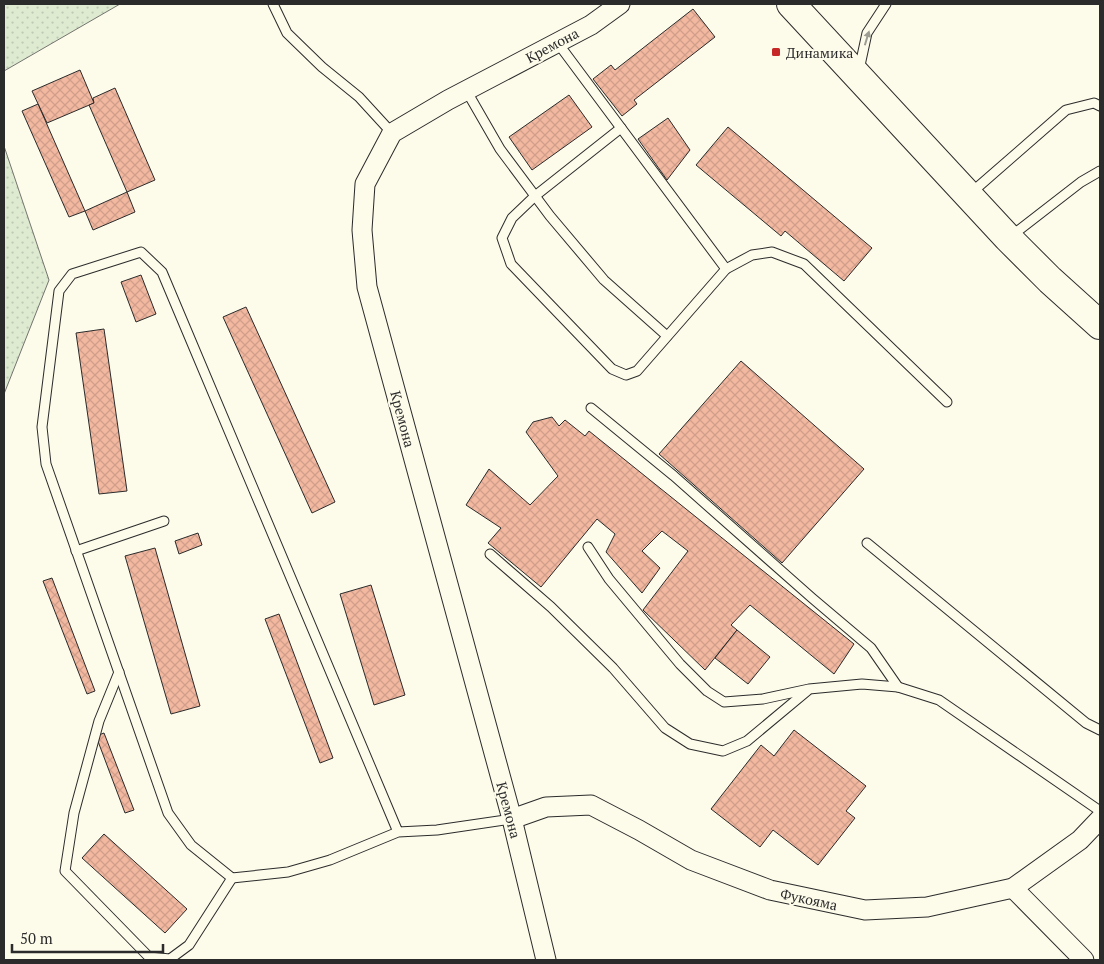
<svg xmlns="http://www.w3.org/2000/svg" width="1104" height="964" viewBox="0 0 1104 964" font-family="'PT Serif',serif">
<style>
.garden{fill:url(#garden-dots);stroke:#74746e}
.building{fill:url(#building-cross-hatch);stroke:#2b2b2b}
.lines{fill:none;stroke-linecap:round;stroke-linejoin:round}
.lane-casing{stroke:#2b2b2b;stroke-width:11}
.street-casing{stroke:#2b2b2b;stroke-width:21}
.primary-casing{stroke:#2b2b2b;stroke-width:30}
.lane{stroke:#fdfbea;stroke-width:9}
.street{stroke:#fdfbea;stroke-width:19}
.primary{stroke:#fdfbea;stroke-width:28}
.oneway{fill:#9e9d94}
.poi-dot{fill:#c62828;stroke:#fdfbea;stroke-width:2}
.labels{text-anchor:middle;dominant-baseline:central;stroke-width:4;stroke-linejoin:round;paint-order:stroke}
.street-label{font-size:14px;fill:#2b2b2b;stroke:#fdfbea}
.poi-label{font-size:14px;fill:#2b2b2b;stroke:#fdfbea;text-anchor:start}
</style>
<defs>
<pattern id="garden-dots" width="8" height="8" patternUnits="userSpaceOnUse" patternTransform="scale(1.25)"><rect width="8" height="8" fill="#deebd1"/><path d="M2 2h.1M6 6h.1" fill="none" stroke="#bfcab4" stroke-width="1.8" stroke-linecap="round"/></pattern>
<pattern id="building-cross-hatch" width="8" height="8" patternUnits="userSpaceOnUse" patternTransform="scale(1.25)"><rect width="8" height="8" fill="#f2b8a0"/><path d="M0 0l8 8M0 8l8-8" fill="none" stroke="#d09e8a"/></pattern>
</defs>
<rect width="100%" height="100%" fill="#fdfbea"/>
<g class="garden">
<path d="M4,4H120L4,71Z"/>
<path d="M4,146L49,280L4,394Z"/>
</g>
<g class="building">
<path d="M693,9L715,37L634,100L637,104L622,116L593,79L611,65L615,70Z"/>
<path d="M80,70L94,103L47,123L32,91Z"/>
<path d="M115,88L155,180L127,192L89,105L94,103L93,98Z"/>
<path d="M569,95L592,127L532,170L509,137Z"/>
<path d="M38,104L85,211L69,217L22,111Z"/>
<path d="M668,118L690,150L667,180L638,139Z"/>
<path d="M728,127L872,248L844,281L785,231L781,236L696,165Z"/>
<path d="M127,192L135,212L93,230L85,211Z"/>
<path d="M141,275L156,314L136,322L121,282Z"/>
<path d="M246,307L335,502L312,513L223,317Z"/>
<path d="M104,329L127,491L99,494L76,333Z"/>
<path d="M741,361L864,469L782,563L659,454Z"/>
<path d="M552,417L559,426L565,420L585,436L589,431L854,644L834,674L750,605L731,625L737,630L705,670L643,610L688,551L662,531L642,551L660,568L642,593L606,552L615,534L597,519L541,587L488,543L501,528L466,505L489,469L530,505L558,476L526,432L533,422Z"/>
<path d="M198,533L202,545L179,554L175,541Z"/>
<path d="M155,548L200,706L171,714L125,556Z"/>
<path d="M52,578L95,691L87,694L43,581Z"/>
<path d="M371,585L405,695L374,705L340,594Z"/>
<path d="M279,614L333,758L320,763L265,619Z"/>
<path d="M737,630L770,657L748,684L715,658Z"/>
<path d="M794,730L866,786L846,811L855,818L818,865L773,830L760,847L711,809L761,745L774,756Z"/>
<path d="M104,733L134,810L125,813L96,736Z"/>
<path d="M104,834L187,909L165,933L82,858Z"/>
</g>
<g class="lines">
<defs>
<g id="lane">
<path d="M273,4L287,33L322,67L359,97L392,133"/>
<path d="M557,42L726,269"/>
<path d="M859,70L867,33L886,4"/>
<path d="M466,90L500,149L550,216L604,280L667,336"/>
<path d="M621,128L535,196L512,218L502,238L511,264L612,369L626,375L637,371L726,269L752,255L772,252L804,264L947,402"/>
<path d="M971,193L1066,110L1094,103L1100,106"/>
<path d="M1010,237L1081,182L1100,171"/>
<path d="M591,408L674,476L812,598L871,648L898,687"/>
<path d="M867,543L1086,723L1100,730"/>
<path d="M588,547L609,579L680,664L707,691L724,702L763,699L809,689L862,684L898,687L939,700L1100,811"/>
<path d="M76,551L164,521"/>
<path d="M490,554L551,607L613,668L665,728L690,744L723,751L747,741L807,691"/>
<path d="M119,672L99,721L74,813L65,871L149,957L170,959L189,945L232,878"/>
<path d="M398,832L162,272L141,252L72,274L59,291L42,427L46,464L168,813L191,845L232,878L288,872L330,860L398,832L437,830L512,819"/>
</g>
<g id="street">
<path d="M512,819L546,807L591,805L639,830L691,860L770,890L865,910L927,907L1013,888L1080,840L1100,819"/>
<path d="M1013,888L1084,960"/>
<path d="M546,960L512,819L367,287L362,230L365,184L392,133L448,100L591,25L620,4"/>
</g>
<path id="primary" d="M791,4L1008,238L1050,280L1100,325"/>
</defs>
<use href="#lane" class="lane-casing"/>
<use href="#street" class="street-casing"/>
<use href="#primary" class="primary-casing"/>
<use href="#lane" class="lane"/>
<use href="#street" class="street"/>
<use href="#primary" class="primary"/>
</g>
<defs><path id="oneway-solid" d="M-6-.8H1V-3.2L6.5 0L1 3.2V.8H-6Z" transform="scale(1.25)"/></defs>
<use class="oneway" href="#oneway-solid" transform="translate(867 38) rotate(-73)"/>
<rect class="poi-dot" x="771" y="47" width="10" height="10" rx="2.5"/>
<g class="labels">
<g class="street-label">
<text transform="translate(552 45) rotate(-28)">Кремона</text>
<text transform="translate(403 419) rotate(75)">Кремона</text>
<text transform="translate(509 810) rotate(75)">Кремона</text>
<text transform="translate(809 899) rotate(12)">Фукояма</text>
</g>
<g class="poi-label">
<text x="786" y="52">Динамика</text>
</g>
</g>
<rect width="1104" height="964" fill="none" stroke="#2b2b2b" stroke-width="10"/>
<path d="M12 944v8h151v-8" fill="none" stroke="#2b2b2b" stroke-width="2.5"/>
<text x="20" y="944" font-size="15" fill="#2b2b2b" stroke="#fdfbea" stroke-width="4" paint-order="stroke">50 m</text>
</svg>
